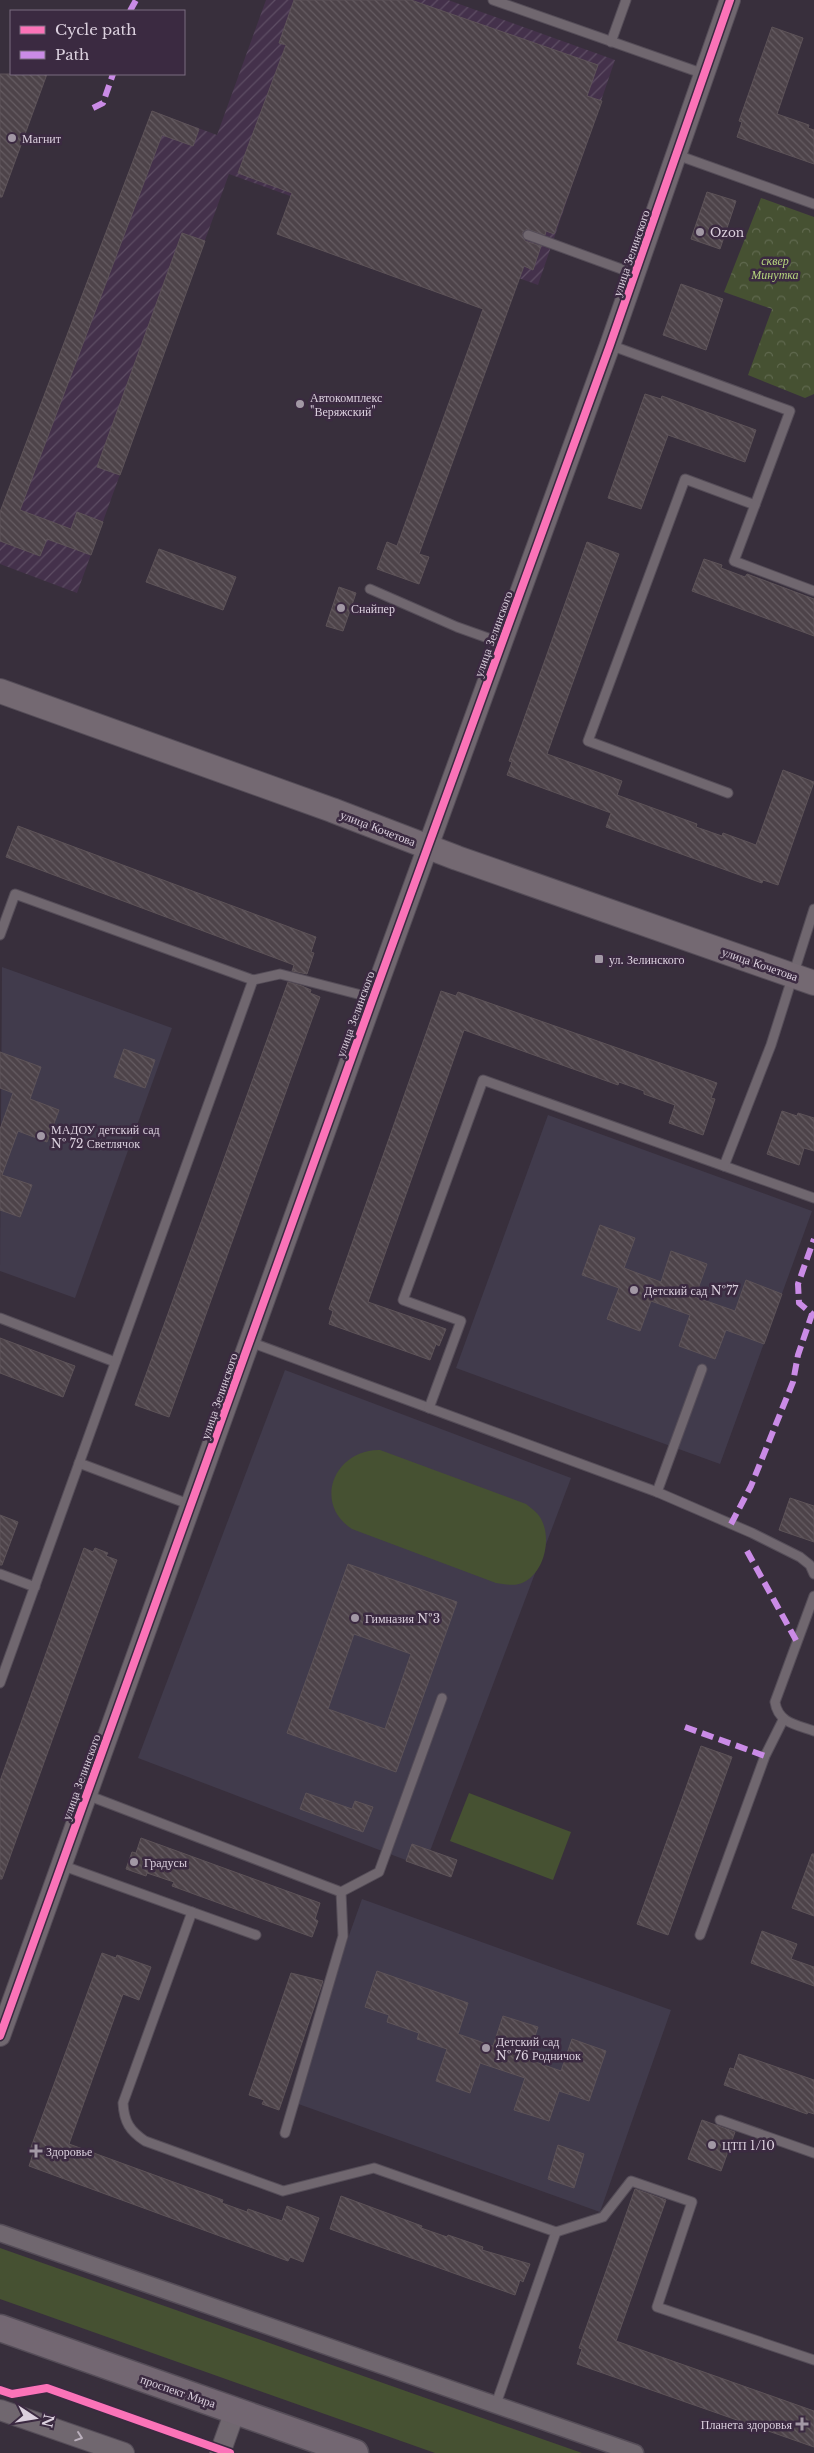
<svg xmlns="http://www.w3.org/2000/svg" width="814" height="2453" viewBox="0 0 814 2453" font-family="'Libre Baskerville',serif">
<style>
.industrial{fill:url(#industrial-furrows)}
.education{fill:#413b4c}
.grass{fill:#465132}
.park{fill:url(#park-crowns)}
.building{fill:url(#building-back-hatch);stroke:#5d5358;fill-rule:evenodd}
.lines{fill:none;stroke-linecap:round;stroke-linejoin:round}
.service-casing{stroke:#554d58;stroke-width:11}
.minor-casing{stroke:#554d58;stroke-width:19}
.tertiary-casing{stroke:#554d58;stroke-width:22}
.secondary-casing{stroke:#554d58;stroke-width:26}
.primary-casing{stroke:#554d58;stroke-width:29}
.service{stroke:#70676f;stroke-width:9}
.minor{stroke:#70676f;stroke-width:16}
.tertiary{stroke:#70676f;stroke-width:20}
.secondary{stroke:#746972;stroke-width:24}
.primary{stroke:#736772;stroke-width:26}
.quiet{stroke:#ca8be6;stroke-width:6;stroke-dasharray:12 6;stroke-linecap:butt}
.cycleway-casing{stroke:#3b2a41;stroke-width:11}
.cycleway{stroke:#fb73b8;stroke-width:8}
.oneway{stroke:#bbb0bd}
.poi-dot{fill:#a298a5;stroke:#3b2a41;stroke-width:2}
.labels{text-anchor:middle;dominant-baseline:central;stroke-width:5;stroke-linejoin:round;paint-order:stroke}
.poi-label{font-size:12px;fill:#dbd0de;stroke:#3b2a41;text-anchor:start}
.street-label{font-size:12px;fill:#dbd0de;stroke:#3b2a41}
.park-label{font-size:12px;font-style:italic;fill:#b5d57d;stroke:#3b2a41}
</style>
<defs>
<pattern id="industrial-furrows" width="10" height="10" patternUnits="userSpaceOnUse" patternTransform="scale(1.25)"><rect width="10" height="10" fill="#44314b"/><path d="M-1 1l2-2M0 10L10 0M9 11l2-2" fill="none" stroke="#5e4e64"/></pattern>
<pattern id="park-crowns" width="20" height="18" patternUnits="userSpaceOnUse" patternTransform="scale(1.25)"><rect width="20" height="18" fill="#465132"/><path d="M2 6a3 3 0 1 1 6 0M12 15a3 3 0 1 1 6 0" fill="none" stroke="#60694f"/></pattern>
<pattern id="building-back-hatch" width="6" height="6" patternUnits="userSpaceOnUse" patternTransform="scale(1.25)"><rect width="6" height="6" fill="#4d4349"/><path d="M-1 5l2 2M0 0l6 6M5-1l2 2" fill="none" stroke="#665d63"/></pattern>
</defs>
<rect width="100%" height="100%" fill="#382f3c"/>
<path class="industrial" d="M266,0H448L615,60L538,285L229,174L77,593L0,564V515L152,111L217,135Z"/>
<g class="education">
<path d="M2,967L172,1028L75,1298L0,1271Z"/>
<path d="M548,1115L812,1211L720,1464L456,1368Z"/>
<path d="M285,1370L571,1478L424,1867L138,1758Z"/>
<path d="M362,1899L671,2010L600,2212L290,2101Z"/>
</g>
<g class="grass">
<path d="M380,1450L526,1504C532,1509 539,1513 542,1521C552,1541 543,1577 519,1584C511,1586 503,1584 496,1583L352,1529C312,1503 335,1449 380,1450Z"/>
<path d="M469,1793L571,1832L553,1880L450,1841Z"/>
<path d="M0,2248L582,2453H435L0,2299Z"/>
</g>
<path class="park" d="M761,198L814,217V394L805,398L748,375L772,309L724,292Z"/>
<g class="building">
<path d="M294,0H411L598,65L587,96L602,101L554,234L546,231L545,235L527,229L522,233L525,241L541,246L533,270L524,266L419,554L429,557L419,584L377,569L387,542L397,546L483,309L277,234L292,193L238,173L286,45L279,43Z"/>
<path d="M772,27L803,38L777,114L809,125L808,128L814,130V164L737,137L742,122L739,121Z"/>
<path d="M0,74H47L2,197H0Z"/>
<path d="M152,111L199,129L193,146L162,135L20,510L71,529L77,512L103,522L91,555L47,539L40,556L0,541V512Z"/>
<path d="M707,192L736,201L720,249L691,239Z"/>
<path d="M182,233L205,241L120,475L97,467Z"/>
<path d="M681,284L723,299L706,350L663,335Z"/>
<path d="M645,394L661,399L662,396L756,430L745,462L668,435L641,509L608,498Z"/>
<path d="M587,542L619,554L547,754L622,781L617,795L697,824L696,827L722,836L723,833L756,845L783,770L814,782L778,885L763,880L762,883L606,827L611,813L507,775L512,762L509,761Z"/>
<path d="M159,549L236,577L223,610L146,582Z"/>
<path d="M704,559L722,565L721,568L745,577L747,574L814,599V636L692,591Z"/>
<path d="M339,587L356,593L343,631L326,626Z"/>
<path d="M18,826L316,937L311,952L314,953L307,974L292,971L294,965L6,857Z"/>
<path d="M288,982L302,986L311,990L310,993L320,997L169,1417L135,1405Z"/>
<path d="M441,991L456,996L458,992L717,1083L711,1098L715,1099L703,1135L669,1123L675,1105L644,1094V1091L619,1082L618,1085L464,1030L368,1302L446,1329L439,1346L436,1344L430,1360L329,1324L333,1311L329,1309Z"/>
<path d="M124,1049L155,1060L145,1088L114,1077Z"/>
<path d="M0,1052L41,1067L30,1099L59,1110L47,1142L18,1131L2,1175L32,1185L20,1217L0,1210V1129L13,1093L0,1088Z"/>
<path d="M782,1111L797,1116L798,1113L814,1118V1151L804,1148L799,1165L767,1154Z"/>
<path d="M600,1225L635,1238L624,1268L661,1282L671,1251L707,1264L695,1297L735,1311L746,1280L782,1294L764,1344L726,1330L715,1359L679,1346L690,1315L651,1301L640,1331L607,1319L619,1288L582,1275Z"/>
<path d="M0,1338L75,1366L63,1397L0,1373Z"/>
<path d="M790,1498L814,1506V1542L779,1530Z"/>
<path d="M0,1515L18,1522L2,1565H0Z"/>
<path d="M84,1548L93,1552L95,1548L108,1553L106,1556L117,1560L2,1879H0V1781Z"/>
<path d="M348,1564L457,1602L396,1772L287,1733ZM354,1634L411,1654L385,1729L328,1709Z"/>
<path d="M701,1746L732,1757L668,1935L637,1924Z"/>
<path d="M306,1793L352,1809L355,1801L373,1807L363,1832L300,1809Z"/>
<path d="M141,1838L320,1903L315,1919L318,1921L312,1937L172,1886L174,1882L147,1873L146,1876L126,1869L132,1852L136,1853Z"/>
<path d="M412,1844L457,1860L451,1877L406,1861Z"/>
<path d="M812,1854H814V1916L792,1908Z"/>
<path d="M762,1931L797,1944L791,1959L814,1967V1986L751,1963Z"/>
<path d="M102,1953L116,1958L117,1955L151,1967L139,2000L123,1994L69,2144L223,2200L222,2203L247,2212L248,2209L282,2221L287,2206L319,2218L303,2262L290,2257L288,2261L29,2166L34,2151L30,2150Z"/>
<path d="M377,1971L468,2003L458,2034L493,2046L503,2016L538,2027L527,2059L561,2071L572,2039L606,2051L589,2101L559,2091L549,2121L514,2110L525,2078L480,2063L470,2093L436,2081L447,2049L417,2039L419,2033L387,2022L389,2015L365,2007Z"/>
<path d="M291,1973L323,1981L279,2110L262,2104L264,2100L249,2095Z"/>
<path d="M739,2054L814,2080V2114L808,2112L807,2114L724,2085L730,2068L734,2069Z"/>
<path d="M702,2120L735,2132L721,2171L688,2159Z"/>
<path d="M558,2145L584,2154L574,2188L548,2179Z"/>
<path d="M635,2189L666,2200L616,2341L814,2411V2447L577,2364L582,2349L579,2348Z"/>
<path d="M341,2196L422,2226L421,2228L447,2237L448,2235L483,2247L482,2250L530,2264L523,2282L520,2280L515,2295L330,2229Z"/>
</g>
<g class="lines">
<defs>
<g id="service">
<path d="M493,0L704,74"/>
<path d="M611,42L626,0"/>
<path d="M677,155L814,204"/>
<path d="M528,235L635,274"/>
<path d="M610,345L790,411L755,505L685,479L588,741L728,793"/>
<path d="M755,505L734,561L814,591"/>
<path d="M370,589L457,627L502,643"/>
<path d="M0,935L15,894L253,980L280,974L373,998"/>
<path d="M724,1166L814,1198"/>
<path d="M0,1318L115,1362"/>
<path d="M250,1342L657,1492L752,1533L800,1557L810,1565L814,1574"/>
<path d="M429,1408L461,1321L403,1300L483,1080L724,1166L771,1045L814,909"/>
<path d="M79,1463L191,1505"/>
<path d="M657,1492L702,1369"/>
<path d="M0,1574L35,1587"/>
<path d="M814,1596L775,1702C778,1723 797,1725 814,1731"/>
<path d="M0,1683L253,980"/>
<path d="M87,1795L341,1892L343,1936L285,2133"/>
<path d="M61,1865L256,1935"/>
<path d="M341,1892L379,1872L442,1698"/>
<path d="M192,1912L123,2103C124,2122 130,2131 145,2141L283,2191L374,2168L556,2232L496,2404"/>
<path d="M700,1935L765,1756L783,1720"/>
<path d="M720,2120L814,2153"/>
<path d="M556,2232L603,2217L631,2181L692,2202L657,2307L814,2360"/>
</g>
<path id="minor" d="M0,2233L635,2453"/>
<g id="tertiary">
<path d="M0,2036L373,998L610,345L730,0"/>
<path d="M0,2410L124,2453"/>
<path d="M220,2453L235,2411"/>
</g>
<path id="secondary" d="M0,691L332,810L457,858L814,983"/>
<path id="primary" d="M0,2328L355,2453"/>
</defs>
<use href="#service" class="service-casing"/>
<use href="#minor" class="minor-casing"/>
<use href="#tertiary" class="tertiary-casing"/>
<use href="#secondary" class="secondary-casing"/>
<use href="#primary" class="primary-casing"/>
<use href="#service" class="service"/>
<use href="#minor" class="minor"/>
<use href="#tertiary" class="tertiary"/>
<use href="#secondary" class="secondary"/>
<use href="#primary" class="primary"/>
<g class="quiet">
<path d="M130,11L136,0"/>
<path d="M93,108L103,103L113,74"/>
<path d="M731,1524L751,1486L793,1382L798,1355L812,1314L799,1303L798,1284L814,1239"/>
<path d="M747,1551L797,1642"/>
<path d="M685,1727L765,1756"/>
</g>
<defs>
<g id="cycleway">
<path d="M0,2036L373,998L610,345L730,0"/>
<path d="M0,2390L12,2394L47,2388L230,2453"/>
</g>
</defs>
<use href="#cycleway" class="cycleway-casing"/>
<use href="#cycleway" class="cycleway"/>
</g>
<defs><path id="oneway-chevron" d="M-2-3.5L2.5 0L-2 3.5" fill="none" stroke-width="1.6" stroke-linecap="round" stroke-linejoin="round" transform="scale(1.25)"/></defs>
<use class="oneway" href="#oneway-chevron" transform="translate(79 2437) rotate(19)"/>
<g class="poi-dot">
<circle cx="12" cy="138" r="5"/>
<circle cx="700" cy="232" r="5"/>
<circle cx="300" cy="404" r="5"/>
<circle cx="341" cy="608" r="5"/>
<rect x="594" y="954" width="10" height="10" rx="2.5"/>
<circle cx="41" cy="1136" r="5"/>
<circle cx="634" cy="1290" r="5"/>
<circle cx="355" cy="1618" r="5"/>
<circle cx="134" cy="1862" r="5"/>
<circle cx="486" cy="2048" r="5"/>
<circle cx="712" cy="2145" r="5"/>
<path d="M33.5 2143.5h5v5h5v5h-5v5h-5v-5h-5v-5h5z"/>
<path d="M799.5 2416.5h5v5h5v5h-5v5h-5v-5h-5v-5h5z"/>
</g>
<g class="labels">
<g class="poi-label">
<text x="22" y="138">Магнит</text>
<text x="710" y="232">Ozon</text>
<text x="310" y="397">Автокомплекс<tspan x="310" dy="14">"Веряжский"</tspan></text>
<text x="351" y="608">Снайпер</text>
<text x="609" y="959">ул. Зелинского</text>
<text x="51" y="1129">МАДОУ детский сад<tspan x="51" dy="14">№ 72 Светлячок</tspan></text>
<text x="644" y="1290">Детский сад №77</text>
<text x="365" y="1618">Гимназия №3</text>
<text x="144" y="1862">Градусы</text>
<text x="496" y="2041">Детский сад<tspan x="496" dy="14">№ 76 Родничок</tspan></text>
<text x="722" y="2145">ЦТП 1/10</text>
<text x="46" y="2151">Здоровье</text>
<text x="792" y="2424" text-anchor="end">Планета здоровья</text>
</g>
<g class="street-label">
<text transform="translate(631 253) rotate(-71)">улица Зелинского</text>
<text transform="translate(493 634) rotate(-70)">улица Зелинского</text>
<text transform="translate(378 828) rotate(21)">улица Кочетова</text>
<text transform="translate(760 964) rotate(19)">улица Кочетова</text>
<text transform="translate(355 1014) rotate(-70)">улица Зелинского</text>
<text transform="translate(219 1396) rotate(-71)">улица Зелинского</text>
<text transform="translate(81 1777) rotate(-70)">улица Зелинского</text>
<text transform="translate(178 2391) rotate(19)">проспект Мира</text>
</g>
<g class="park-label">
<text x="775" y="260">сквер<tspan x="775" dy="14">Минутка</tspan></text>
</g>
</g>
<rect x="10" y="10" width="175" height="65" fill="#3b2a41" stroke="#7b6c80"/>
<rect x="20" y="26" width="25" height="8" fill="#fb73b8" stroke="#7b6c80"/>
<text x="55" y="35" font-size="15" fill="#dbd0de">Cycle path</text>
<rect x="20" y="51" width="25" height="8" fill="#ca8be6" stroke="#7b6c80"/>
<text x="55" y="60" font-size="15" fill="#dbd0de">Path</text>
<g transform="translate(35 2418) rotate(102)" stroke="#3b2a41" stroke-width="4" paint-order="stroke">
<path d="M0-4L9 19L0 12L-9 19Z" fill="#dbd0de"/>
<text y="-8" font-size="14" font-weight="bold" text-anchor="middle" fill="#dbd0de">N</text>
</g>
</svg>
